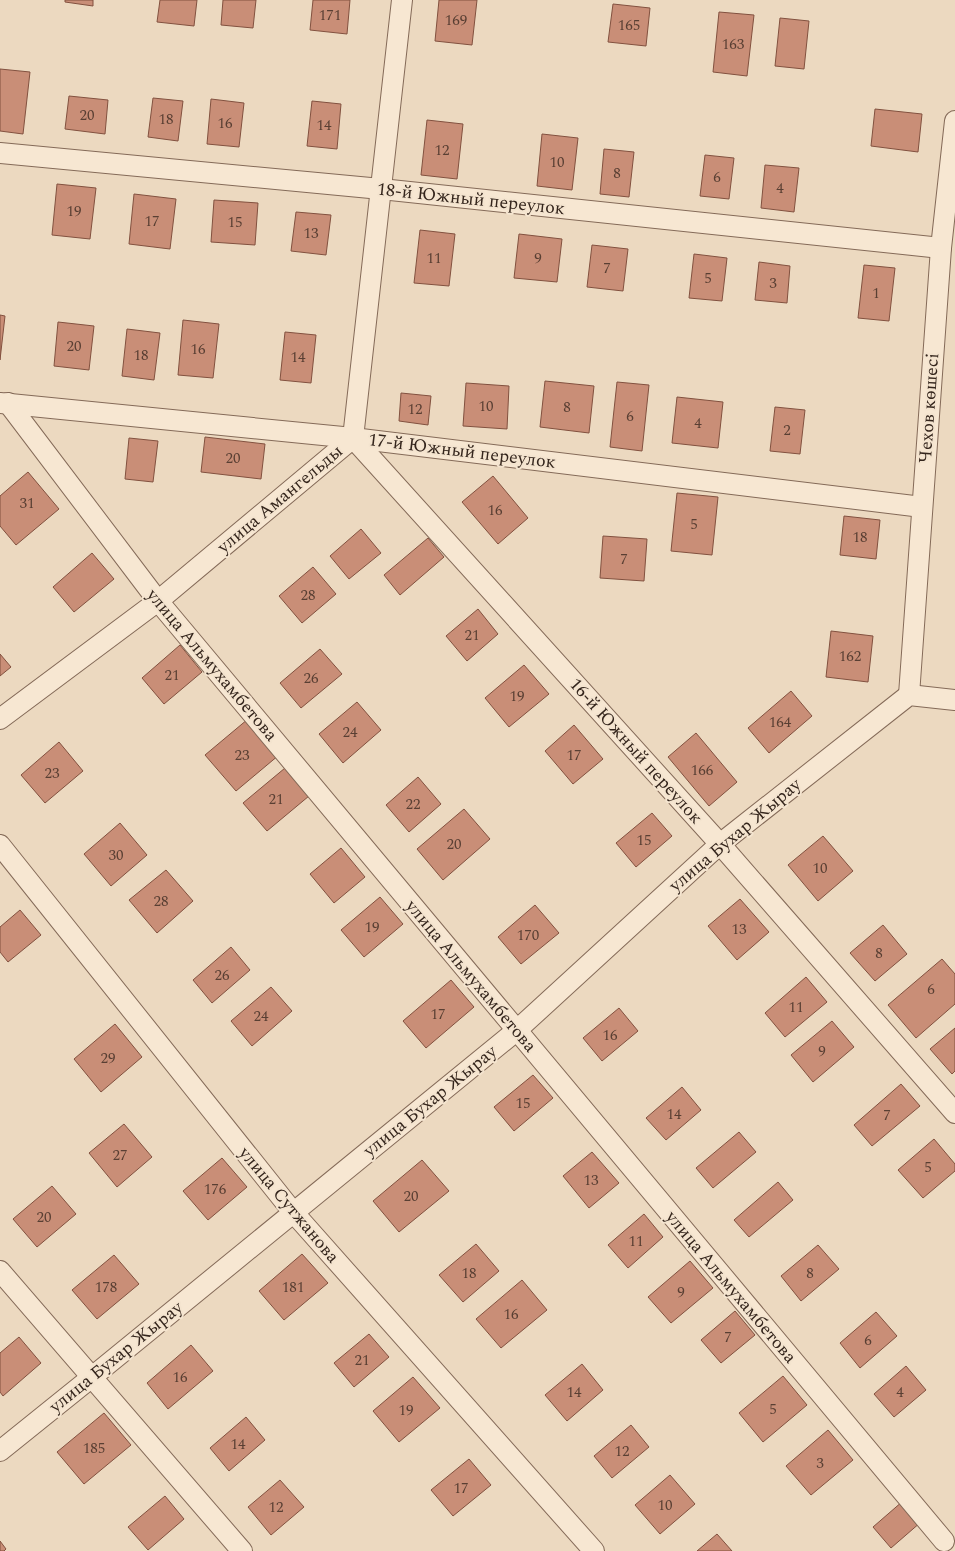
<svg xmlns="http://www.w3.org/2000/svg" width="955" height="1551" viewBox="0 0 955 1551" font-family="Spectral,serif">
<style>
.building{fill:#c98e77;stroke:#82513f}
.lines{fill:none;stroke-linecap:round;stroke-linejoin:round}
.minor-casing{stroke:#846a58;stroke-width:22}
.minor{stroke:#f7e7d2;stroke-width:20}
.labels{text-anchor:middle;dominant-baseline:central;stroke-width:4;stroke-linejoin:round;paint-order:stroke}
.number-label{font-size:15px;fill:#593f33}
.street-label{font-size:18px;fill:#34251c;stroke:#f4e4cf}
</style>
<rect width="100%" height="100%" fill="#ecd9c0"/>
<g class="building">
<path d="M65,0H93V6L65,2Z"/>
<path d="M160,0H197L194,26L157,22Z"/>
<path d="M223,0H256L253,28L221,25Z"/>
<path d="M313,0H350L347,34L310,30Z"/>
<path d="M439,0H477L472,45L435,41Z"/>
<path d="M613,4L650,8L646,46L608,42Z"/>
<path d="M719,12L754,15L747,76L713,72Z"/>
<path d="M780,18L809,21L804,69L775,66Z"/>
<path d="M0,69L30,72L23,134L0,131Z"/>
<path d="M69,96L108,100L105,134L65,129Z"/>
<path d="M153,98L183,101L178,141L148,137Z"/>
<path d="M211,99L244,103L239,147L207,144Z"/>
<path d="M312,101L341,104L337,149L307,146Z"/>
<path d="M875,109L922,114L918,152L871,146Z"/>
<path d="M427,120L463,124L457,179L421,175Z"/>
<path d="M542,134L578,138L572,190L537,186Z"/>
<path d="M604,149L634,152L629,197L600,194Z"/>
<path d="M705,155L734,158L729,199L700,196Z"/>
<path d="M765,165L799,168L794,212L761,208Z"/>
<path d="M57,184L96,188L90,239L52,235Z"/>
<path d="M134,194L176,199L170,249L129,244Z"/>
<path d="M214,200L258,203L255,245L211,242Z"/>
<path d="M296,212L331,215L326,255L291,251Z"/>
<path d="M420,230L455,234L449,286L414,283Z"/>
<path d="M519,234L562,239L557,282L514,278Z"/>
<path d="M592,245L628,249L623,291L587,287Z"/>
<path d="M694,254L727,258L722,301L689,298Z"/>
<path d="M759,262L790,266L787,303L755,300Z"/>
<path d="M864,265L895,268L889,321L858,318Z"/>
<path d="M0,315L5,316L0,360Z"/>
<path d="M183,320L219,324L213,378L178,375Z"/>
<path d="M58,322L94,326L89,370L54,366Z"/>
<path d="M127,329L160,333L154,380L122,376Z"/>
<path d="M285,332L316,335L311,383L280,380Z"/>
<path d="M545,381L594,386L589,433L540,427Z"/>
<path d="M617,382L649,385L642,451L610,447Z"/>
<path d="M466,383L509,386L507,429L463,426Z"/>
<path d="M401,393L431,396L428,425L399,421Z"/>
<path d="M677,397L723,402L718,448L672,443Z"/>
<path d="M775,407L805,410L800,454L770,451Z"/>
<path d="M205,437L265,444L261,479L201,472Z"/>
<path d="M129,438L158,441L153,482L125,479Z"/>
<path d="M28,472L59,509L16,545L0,526V496Z"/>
<path d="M493,476L528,518L498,544L462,502Z"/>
<path d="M677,493L718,497L712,555L671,551Z"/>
<path d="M844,516L880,520L876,559L840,555Z"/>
<path d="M361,529L381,553L349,579L330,556Z"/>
<path d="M603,536L647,539L644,581L600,578Z"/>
<path d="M428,538L444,557L400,595L384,575Z"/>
<path d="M92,553L114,579L74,612L53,587Z"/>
<path d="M313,567L336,594L302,623L279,596Z"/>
<path d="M478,609L498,634L467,661L446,636Z"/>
<path d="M831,631L873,636L868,682L826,677Z"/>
<path d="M180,645L202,672L164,704L142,678Z"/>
<path d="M320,649L342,674L301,708L280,683Z"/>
<path d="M0,654L11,667L0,676Z"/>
<path d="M524,665L549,694L509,727L485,698Z"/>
<path d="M791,691L812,716L769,753L748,728Z"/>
<path d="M357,702L381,730L343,763L319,734Z"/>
<path d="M248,719L279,755L236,791L205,755Z"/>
<path d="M574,725L603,759L573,784L545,751Z"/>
<path d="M696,733L737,782L709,806L668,757Z"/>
<path d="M59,742L83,771L45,803L21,775Z"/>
<path d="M285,768L309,796L267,831L243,803Z"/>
<path d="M418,777L441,804L409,832L386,805Z"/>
<path d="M464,809L490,839L443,880L417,849Z"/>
<path d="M652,813L672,836L636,867L616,843Z"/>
<path d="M120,823L147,855L111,886L84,854Z"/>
<path d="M823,836L853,871L818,901L788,865Z"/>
<path d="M341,848L365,877L334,903L310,874Z"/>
<path d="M166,870L193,901L157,933L129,900Z"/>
<path d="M380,897L403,924L364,957L341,930Z"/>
<path d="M740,899L769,932L737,960L708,926Z"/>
<path d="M535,905L559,933L521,964L498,937Z"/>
<path d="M20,910L41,935L8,962L0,952V927Z"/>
<path d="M883,925L907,954L875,981L850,953Z"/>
<path d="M231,947L250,970L212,1003L193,980Z"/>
<path d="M942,959L955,974V1004L916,1038L888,1005Z"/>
<path d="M806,977L827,1002L785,1037L765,1013Z"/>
<path d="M451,980L474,1007L426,1048L403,1021Z"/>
<path d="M271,987L292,1011L252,1046L231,1021Z"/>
<path d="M619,1008L638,1031L602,1061L583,1038Z"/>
<path d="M832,1021L854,1047L813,1082L791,1055Z"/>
<path d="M115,1024L142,1057L101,1092L74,1059Z"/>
<path d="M955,1028V1071L952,1074L930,1049Z"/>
<path d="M533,1075L553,1098L514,1131L494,1107Z"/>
<path d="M901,1084L920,1106L872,1146L854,1125Z"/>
<path d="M682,1087L701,1110L666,1140L646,1118Z"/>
<path d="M124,1124L152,1157L117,1187L89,1153Z"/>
<path d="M739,1132L756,1152L713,1188L696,1168Z"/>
<path d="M934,1139L955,1164V1171L923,1198L898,1170Z"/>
<path d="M592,1152L619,1183L589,1208L563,1176Z"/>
<path d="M222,1158L247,1187L208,1220L183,1191Z"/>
<path d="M422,1160L449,1191L399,1232L373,1201Z"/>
<path d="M778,1182L793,1200L749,1237L734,1220Z"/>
<path d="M52,1186L76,1214L37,1247L13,1219Z"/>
<path d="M644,1214L663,1237L628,1268L608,1245Z"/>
<path d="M476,1244L499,1271L463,1302L439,1275Z"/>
<path d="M818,1245L839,1269L801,1301L781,1276Z"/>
<path d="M302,1254L328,1283L284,1320L259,1291Z"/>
<path d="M114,1255L139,1284L97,1319L72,1290Z"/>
<path d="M690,1261L713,1288L671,1323L648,1297Z"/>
<path d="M522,1280L547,1310L501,1348L476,1319Z"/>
<path d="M735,1311L755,1335L721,1363L701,1340Z"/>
<path d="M876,1312L897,1336L860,1368L840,1343Z"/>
<path d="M369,1334L389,1357L354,1387L334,1363Z"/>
<path d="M19,1337L41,1363L3,1396L0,1392V1353Z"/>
<path d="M191,1345L213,1371L168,1409L147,1383Z"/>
<path d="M582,1364L603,1390L567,1421L545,1395Z"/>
<path d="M906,1366L926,1390L894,1417L874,1394Z"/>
<path d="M783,1376L807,1405L763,1442L739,1413Z"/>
<path d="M413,1377L440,1408L399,1442L373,1411Z"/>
<path d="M104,1413L131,1445L84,1484L57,1452Z"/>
<path d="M246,1417L265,1440L229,1471L210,1448Z"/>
<path d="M631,1425L649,1447L612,1478L594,1456Z"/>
<path d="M828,1430L853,1460L811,1495L786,1466Z"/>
<path d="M469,1459L491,1485L453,1516L431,1490Z"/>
<path d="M670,1475L695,1504L660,1534L635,1505Z"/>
<path d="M280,1480L304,1507L271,1535L248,1507Z"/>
<path d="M165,1496L184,1519L148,1550L128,1527Z"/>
<path d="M903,1501L921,1522L891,1548L873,1527Z"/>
<path d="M717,1534L732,1551H697Z"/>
<path d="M0,1541L6,1549L4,1551H0Z"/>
</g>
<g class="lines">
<defs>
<g id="minor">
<path d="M0,153L381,189L941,248"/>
<path d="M0,403L353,438L922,507"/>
<path d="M8,403L158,601L944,1541"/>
<path d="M353,438L720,844L955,1113"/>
<path d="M909,695L941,248L955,121"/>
<path d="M0,719L158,601L353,438L402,0"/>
<path d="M0,845L293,1212L594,1551"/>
<path d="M0,1271L242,1551"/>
<path d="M0,1451L92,1377L516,1031L720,844L909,695L955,700"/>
</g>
</defs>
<use href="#minor" class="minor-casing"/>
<use href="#minor" class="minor"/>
</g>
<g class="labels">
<g class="number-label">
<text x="330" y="15">171</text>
<text x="456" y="20">169</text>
<text x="629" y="25">165</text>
<text x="733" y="44">163</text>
<text x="87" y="115">20</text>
<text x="166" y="119">18</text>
<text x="225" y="123">16</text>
<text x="324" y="125">14</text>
<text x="442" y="150">12</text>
<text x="557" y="162">10</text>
<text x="617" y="173">8</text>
<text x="717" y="177">6</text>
<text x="780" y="188">4</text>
<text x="74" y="211">19</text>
<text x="152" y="221">17</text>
<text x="235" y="222">15</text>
<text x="311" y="233">13</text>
<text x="434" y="258">11</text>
<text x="538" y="258">9</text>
<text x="607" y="268">7</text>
<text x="708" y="278">5</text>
<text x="773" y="283">3</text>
<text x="876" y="293">1</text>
<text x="74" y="346">20</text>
<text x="198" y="349">16</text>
<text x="141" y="355">18</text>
<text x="298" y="357">14</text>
<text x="486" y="406">10</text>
<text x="567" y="407">8</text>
<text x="415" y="409">12</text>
<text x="630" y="416">6</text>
<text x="698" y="423">4</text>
<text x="787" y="430">2</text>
<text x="233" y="458">20</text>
<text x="27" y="503">31</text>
<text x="495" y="510">16</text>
<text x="694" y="524">5</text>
<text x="860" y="537">18</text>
<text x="624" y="559">7</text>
<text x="308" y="595">28</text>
<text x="472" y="635">21</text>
<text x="850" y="656">162</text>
<text x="172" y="675">21</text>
<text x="311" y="678">26</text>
<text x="517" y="696">19</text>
<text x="780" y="722">164</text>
<text x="350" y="732">24</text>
<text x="242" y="755">23</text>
<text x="574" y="755">17</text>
<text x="702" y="770">166</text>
<text x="52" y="773">23</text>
<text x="276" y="799">21</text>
<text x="413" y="804">22</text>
<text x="644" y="840">15</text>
<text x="454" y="844">20</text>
<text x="116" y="855">30</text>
<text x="820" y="868">10</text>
<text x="161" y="901">28</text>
<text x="372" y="927">19</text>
<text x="739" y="929">13</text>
<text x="528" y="935">170</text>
<text x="879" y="953">8</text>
<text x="222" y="975">26</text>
<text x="931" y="989">6</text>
<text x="796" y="1007">11</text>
<text x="438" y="1014">17</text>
<text x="261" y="1016">24</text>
<text x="610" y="1035">16</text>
<text x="822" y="1051">9</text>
<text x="108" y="1058">29</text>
<text x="523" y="1103">15</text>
<text x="674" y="1114">14</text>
<text x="887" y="1115">7</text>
<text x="120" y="1155">27</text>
<text x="928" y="1167">5</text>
<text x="591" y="1180">13</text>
<text x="215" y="1189">176</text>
<text x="411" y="1196">20</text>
<text x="44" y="1217">20</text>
<text x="636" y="1241">11</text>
<text x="469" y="1273">18</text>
<text x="810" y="1273">8</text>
<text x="106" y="1287">178</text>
<text x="293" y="1287">181</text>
<text x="681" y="1292">9</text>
<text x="511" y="1314">16</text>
<text x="728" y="1337">7</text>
<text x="868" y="1340">6</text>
<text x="362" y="1360">21</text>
<text x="180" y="1377">16</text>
<text x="574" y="1392">14</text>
<text x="900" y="1392">4</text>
<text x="773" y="1409">5</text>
<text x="406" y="1410">19</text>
<text x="238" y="1444">14</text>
<text x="94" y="1448">185</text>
<text x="622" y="1451">12</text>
<text x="820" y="1463">3</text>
<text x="461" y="1488">17</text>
<text x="665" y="1505">10</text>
<text x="276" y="1507">12</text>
</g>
<g class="street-label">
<text transform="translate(471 199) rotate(6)">18-й Южный переулок</text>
<text transform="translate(929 408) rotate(-86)">Чехов көшесі</text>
<text transform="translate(462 451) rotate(7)">17-й Южный переулок</text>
<text transform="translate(280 499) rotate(-40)">улица Амангельды</text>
<text transform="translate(212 665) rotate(50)">улица Альмухамбетова</text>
<text transform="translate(636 751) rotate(48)">16-й Южный переулок</text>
<text transform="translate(735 835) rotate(-40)">улица Бухар Жырау</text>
<text transform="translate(471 976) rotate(50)">улица Альмухамбетова</text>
<text transform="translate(430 1101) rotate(-39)">улица Бухар Жырау</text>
<text transform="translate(289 1205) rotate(50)">улица Сутжанова</text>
<text transform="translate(731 1287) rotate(50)">улица Альмухамбетова</text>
<text transform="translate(116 1357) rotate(-39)">улица Бухар Жырау</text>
</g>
</g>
</svg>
